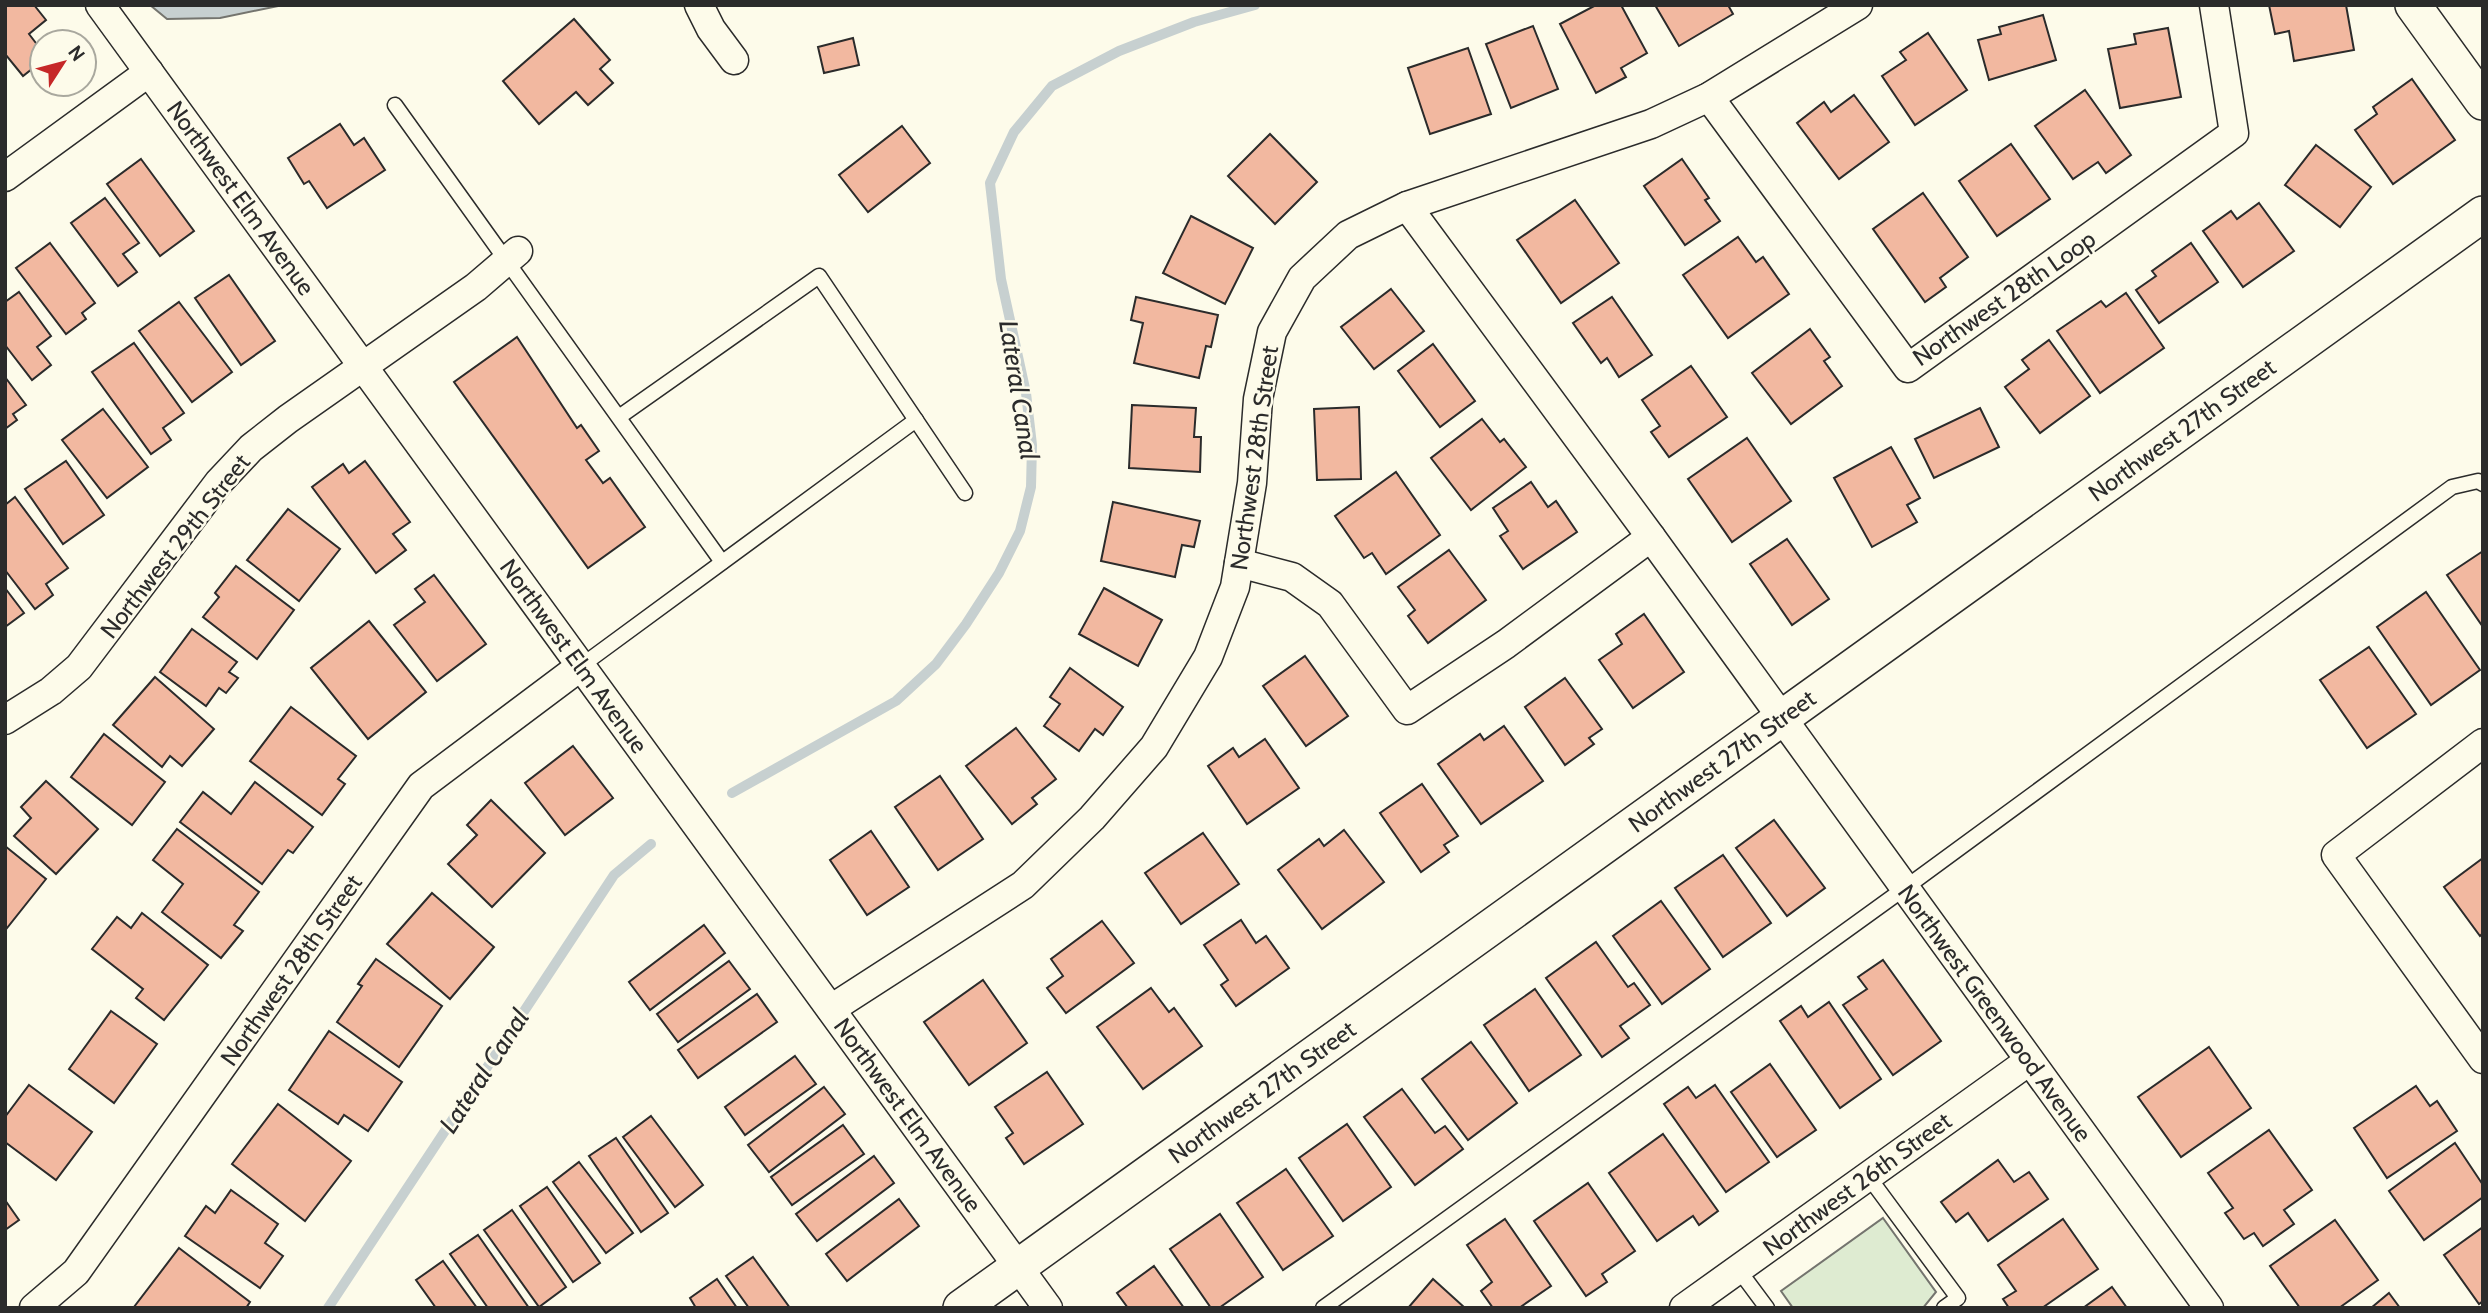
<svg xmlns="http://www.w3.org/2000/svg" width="2488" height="1313" viewBox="0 0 2488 1313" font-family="Cabin,sans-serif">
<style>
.green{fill:#deebd1;stroke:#74746e;stroke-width:2}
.water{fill:#c7d0d0;stroke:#74746e;stroke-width:2}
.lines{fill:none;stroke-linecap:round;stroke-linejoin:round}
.stream{stroke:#c7d0d0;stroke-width:10}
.building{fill:#f2b8a0;stroke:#2b2b2b;stroke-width:2}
.service-casing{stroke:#2b2b2b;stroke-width:17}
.minor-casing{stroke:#2b2b2b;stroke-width:31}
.tertiary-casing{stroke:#2b2b2b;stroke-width:38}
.service{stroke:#fdfbea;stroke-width:14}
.minor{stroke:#fdfbea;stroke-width:28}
.tertiary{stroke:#fdfbea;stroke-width:35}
.labels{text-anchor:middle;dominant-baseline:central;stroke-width:5;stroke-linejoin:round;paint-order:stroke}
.street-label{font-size:24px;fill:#2b2b2b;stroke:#fdfbea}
.water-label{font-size:26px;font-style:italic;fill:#2b2b2b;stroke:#fdfbea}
</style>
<rect width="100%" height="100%" fill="#fdfbea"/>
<path class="green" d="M1883,1218L1936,1292L1923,1308H1793L1781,1291Z"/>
<path class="water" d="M150,5H283L220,18L167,19Z"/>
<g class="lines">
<g class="stream">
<path d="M732,793L896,701L936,664L966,624L999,573L1020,531L1031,487L1032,445L1026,393L1001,279L990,183L1014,132L1052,86L1119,51L1194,22L1255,5"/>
<path d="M328,1308L614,875L651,844"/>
</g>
</g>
<g class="building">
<path d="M5,5H34L46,20L29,34L42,51V61L23,76L5,54Z"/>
<path d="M1596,5H1621L1647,53L1621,68L1626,77L1596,93L1560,24Z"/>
<path d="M1655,5H1728L1733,14L1679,46Z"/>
<path d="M2269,5H2346L2354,50L2294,61L2289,31L2275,34Z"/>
<path d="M2043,15L2056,60L1989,80L1978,40L2001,34L1999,27Z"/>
<path d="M574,19L610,60L600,69L613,83L588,105L576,92L539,124L503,81Z"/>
<path d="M1533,26L1558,89L1511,108L1486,44Z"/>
<path d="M2168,28L2181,97L2120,108L2108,49L2136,44L2134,34Z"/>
<path d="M1928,33L1967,90L1915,125L1882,76L1906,60L1900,52Z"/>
<path d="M853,38L859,65L824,73L818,47Z"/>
<path d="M1468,48L1491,114L1430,134L1408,68Z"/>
<path d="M2412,79L2455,140L2393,184L2355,130L2377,114L2373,107Z"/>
<path d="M2085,90L2131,155L2106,173L2098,162L2073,179L2035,126Z"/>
<path d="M1854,95L1889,142L1839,179L1797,123L1824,102L1831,112Z"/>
<path d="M340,124L354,145L364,138L385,170L327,208L309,181L304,184L288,158Z"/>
<path d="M902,126L930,163L868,212L839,175Z"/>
<path d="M1270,134L1317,182L1275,224L1228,176Z"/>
<path d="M2011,144L2050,199L1997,236L1959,181Z"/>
<path d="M2316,145L2371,187L2340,227L2285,185Z"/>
<path d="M141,159L194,231L160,256L107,184Z"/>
<path d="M1682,159L1709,198L1705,200L1720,221L1685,245L1644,186Z"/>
<path d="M1923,193L1968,257L1940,278L1946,287L1925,302L1873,229Z"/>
<path d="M105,198L139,243L123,254L137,272L118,286L71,223Z"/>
<path d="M1575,200L1619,263L1561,303L1517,240Z"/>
<path d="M2259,203L2294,251L2243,287L2203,231L2231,211L2237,219Z"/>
<path d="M1191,216L1253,248L1225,304L1163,273Z"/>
<path d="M1738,237L1756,262L1763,257L1789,294L1728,338L1683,275Z"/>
<path d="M50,243L95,303L82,313L86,319L66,334L16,268Z"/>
<path d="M2191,243L2218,282L2159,323L2136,290L2156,276L2152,271Z"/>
<path d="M229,275L275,341L241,365L195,298Z"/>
<path d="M1391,289L1424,331L1374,369L1341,327Z"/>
<path d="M19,292L51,336L37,347L51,365L32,380L5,345V302Z"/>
<path d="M2126,293L2164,348L2100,393L2057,331L2101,301L2106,307Z"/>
<path d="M1136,297L1218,315L1211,347L1206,346L1199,378L1134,363L1143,323L1131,320Z"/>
<path d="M1612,297L1652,355L1619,377L1607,358L1601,363L1573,323Z"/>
<path d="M179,302L232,372L192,402L139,331Z"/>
<path d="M1810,329L1830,357L1824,361L1842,386L1791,424L1752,373Z"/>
<path d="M517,337L577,428L581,425L599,451L586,460L603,483L610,478L645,527L588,568L454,382Z"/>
<path d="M2049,340L2090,396L2040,433L2005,387L2029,369L2022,360Z"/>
<path d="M134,343L184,413L163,428L171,440L151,454L92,372Z"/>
<path d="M1433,344L1475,401L1440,427L1398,371Z"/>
<path d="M1691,366L1727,417L1669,457L1651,432L1660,426L1642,400Z"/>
<path d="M5,377L26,405L13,414L17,420L5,429Z"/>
<path d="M1132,405L1196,408L1194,437H1201L1200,472L1129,468Z"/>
<path d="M1359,407L1361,479L1317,480L1314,409Z"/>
<path d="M1980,408L1999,447L1934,478L1915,439Z"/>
<path d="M103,409L148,467L107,498L62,440Z"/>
<path d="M1482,419L1500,442L1504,439L1526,467L1471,510L1431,458Z"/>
<path d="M1747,438L1791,501L1732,542L1688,479Z"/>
<path d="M1891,447L1920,498L1907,505L1917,522L1872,547L1834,478Z"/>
<path d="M66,461L104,515L63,544L25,489Z"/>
<path d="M365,461L410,522L393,534L406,550L376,573L312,487L343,464L349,473Z"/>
<path d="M1396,472L1440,535L1386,574L1372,553L1364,558L1335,516Z"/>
<path d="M1531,482L1548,507L1556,501L1577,532L1523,569L1500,536L1508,531L1493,508Z"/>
<path d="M15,497L68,568L46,584L53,595L35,609L5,570V505Z"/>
<path d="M1113,502L1200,521L1194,547L1182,545L1175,577L1101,561Z"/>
<path d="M288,509L340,549L299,601L247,560Z"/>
<path d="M1787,539L1829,599L1792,625L1750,564Z"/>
<path d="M1449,550L1486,600L1428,643L1408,616L1415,610L1398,587Z"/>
<path d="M2483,551V627L2447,575Z"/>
<path d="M236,566L294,610L257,659L203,617L219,597L215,593Z"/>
<path d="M434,575L486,644L437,681L394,625L425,602L415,589Z"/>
<path d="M5,588L24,613L5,627Z"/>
<path d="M1104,588L1162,620L1138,666L1079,634Z"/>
<path d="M2426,592L2480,670L2431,705L2377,627Z"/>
<path d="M1644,614L1684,672L1633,708L1599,660L1622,644L1616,634Z"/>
<path d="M369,621L426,692L368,739L311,668Z"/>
<path d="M192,629L237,662L229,672L238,678L226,693L219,688L206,706L160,672Z"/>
<path d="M2369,647L2416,714L2367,748L2320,680Z"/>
<path d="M1305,656L1348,716L1306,746L1263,686Z"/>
<path d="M1070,668L1123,707L1103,735L1095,729L1079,751L1044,726L1060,704L1050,697Z"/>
<path d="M155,677L214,729L182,766L170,756L162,767L113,725Z"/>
<path d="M1565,678L1602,729L1589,738L1594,744L1565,765L1525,707Z"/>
<path d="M291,707L356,756L338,779L345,784L322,815L250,761Z"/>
<path d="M1504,726L1543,781L1481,824L1438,764L1480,734L1484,740Z"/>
<path d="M1016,728L1056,779L1032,798L1037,804L1012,824L966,766Z"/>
<path d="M104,734L165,782L132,825L71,777Z"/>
<path d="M1265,739L1299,788L1247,824L1208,766L1233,748L1239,757Z"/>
<path d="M573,746L613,798L565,835L525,783Z"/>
<path d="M940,776L983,839L938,870L895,807Z"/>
<path d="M46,781L98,829L56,874L14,836L31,818L21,807Z"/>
<path d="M255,782L313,827L293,853L288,850L262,884L180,822L203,792L231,814Z"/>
<path d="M1422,784L1458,836L1444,845L1449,852L1421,872L1380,813Z"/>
<path d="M491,800L545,853L492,907L448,864L477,835L467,825Z"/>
<path d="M1774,820L1825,888L1787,916L1736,848Z"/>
<path d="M177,829L259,892L234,925L243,931L221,958L162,912L183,884L153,860Z"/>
<path d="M1344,830L1384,882L1322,929L1278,870L1319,839L1324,846Z"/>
<path d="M871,831L909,887L867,915L830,860Z"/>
<path d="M1203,833L1239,884L1181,924L1145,873Z"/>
<path d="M5,846L46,879L7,928L5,926Z"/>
<path d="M1723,855L1771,923L1723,957L1675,888Z"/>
<path d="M2483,858V933L2480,936L2444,887Z"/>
<path d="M432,893L494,947L450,999L387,944Z"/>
<path d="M1661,901L1710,969L1662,1004L1613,936Z"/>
<path d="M142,913L208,965L164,1020L136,998L143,989L92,949L117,917L131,928Z"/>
<path d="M1241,920L1256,943L1266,936L1289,968L1236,1006L1221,985L1228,980L1204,945Z"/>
<path d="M1102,921L1134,963L1066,1013L1047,988L1063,976L1051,959Z"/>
<path d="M704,925L725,953L650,1010L629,982Z"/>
<path d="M1596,942L1628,987L1634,983L1650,1005L1620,1026L1629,1038L1602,1057L1546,978Z"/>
<path d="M376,959L442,1006L399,1067L337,1022L362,986L358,984Z"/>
<path d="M1883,960L1941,1041L1893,1075L1843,1005L1867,989L1858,977Z"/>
<path d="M729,961L750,989L678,1042L657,1014Z"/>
<path d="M983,980L1027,1043L969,1085L924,1022Z"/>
<path d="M1151,988L1169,1012L1174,1008L1202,1046L1143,1089L1097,1027Z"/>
<path d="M1535,989L1581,1055L1529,1091L1484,1025Z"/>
<path d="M757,994L777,1022L698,1078L678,1050Z"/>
<path d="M1829,1002L1881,1079L1840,1108L1780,1021L1801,1006L1808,1017Z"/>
<path d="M111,1011L157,1044L114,1103L69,1069Z"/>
<path d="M329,1031L402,1082L368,1131L344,1115L338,1124L289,1090Z"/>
<path d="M1471,1042L1517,1103L1468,1140L1422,1079Z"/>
<path d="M2209,1047L2251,1108L2181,1157L2138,1097Z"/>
<path d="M795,1056L816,1084L745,1135L725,1107Z"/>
<path d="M1770,1064L1816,1130L1777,1157L1731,1092Z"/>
<path d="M1047,1072L1083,1124L1024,1164L1006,1138L1013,1133L995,1107Z"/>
<path d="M29,1085L92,1132L56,1180L5,1142V1117Z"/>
<path d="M1715,1085L1769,1162L1726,1192L1664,1104L1688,1087L1696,1098Z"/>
<path d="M2416,1086L2430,1106L2437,1101L2457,1131L2387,1178L2354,1128Z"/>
<path d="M824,1087L845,1114L769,1172L748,1145Z"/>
<path d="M1402,1089L1435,1133L1445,1126L1463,1149L1415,1185L1364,1117Z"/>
<path d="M278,1104L351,1161L305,1221L232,1164Z"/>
<path d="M651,1116L703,1185L675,1207L623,1137Z"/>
<path d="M1347,1124L1391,1187L1343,1221L1299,1158Z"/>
<path d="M843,1125L864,1154L792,1205L771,1177Z"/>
<path d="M2269,1130L2312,1190L2284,1210L2294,1224L2263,1246L2254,1233L2244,1239L2225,1213L2233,1208L2208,1173Z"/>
<path d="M1663,1134L1718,1211L1699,1225L1693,1216L1657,1241L1609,1173Z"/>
<path d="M616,1138L668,1213L641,1232L589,1156Z"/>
<path d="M2455,1143L2483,1185V1197L2424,1240L2389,1191Z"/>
<path d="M874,1156L894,1183L817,1241L796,1214Z"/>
<path d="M1998,1160L2014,1182L2029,1172L2048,1199L1988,1241L1968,1213L1956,1222L1941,1202Z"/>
<path d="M579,1162L633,1233L606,1253L553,1182Z"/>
<path d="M1286,1169L1333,1236L1283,1270L1237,1203Z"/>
<path d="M1588,1183L1635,1251L1602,1274L1607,1282L1586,1296L1534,1221Z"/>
<path d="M547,1187L600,1263L573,1282L520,1206Z"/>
<path d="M231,1190L278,1224L265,1243L283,1256L260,1288L185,1236L206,1206L215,1213Z"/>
<path d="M899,1199L919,1226L847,1281L826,1254Z"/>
<path d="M5,1200L19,1220L5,1230Z"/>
<path d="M512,1210L566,1287L539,1307L484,1230Z"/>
<path d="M1220,1214L1263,1277L1219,1308H1211L1170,1249Z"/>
<path d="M1505,1219L1551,1286L1519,1308H1493L1481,1291L1492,1282L1467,1245Z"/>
<path d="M2063,1219L2098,1269L2042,1308H2009L2003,1299L2016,1291L1998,1265Z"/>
<path d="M2335,1220L2378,1280L2339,1308H2300L2270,1266Z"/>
<path d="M2483,1227V1301L2479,1304L2444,1255Z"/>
<path d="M478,1235L529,1308H488L450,1254Z"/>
<path d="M179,1248L250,1302L246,1308L134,1307Z"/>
<path d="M753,1257L790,1308H749L726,1276Z"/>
<path d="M443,1261L477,1308H436L416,1280Z"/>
<path d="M1154,1266L1184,1308H1128L1117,1293Z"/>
<path d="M717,1279L737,1308H696L690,1298Z"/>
<path d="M1433,1279L1465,1308H1408Z"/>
<path d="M2112,1287L2127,1308H2083Z"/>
<path d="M2389,1293L2400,1308H2371Z"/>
</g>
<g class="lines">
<defs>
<g id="service">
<path d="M395,105L722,562"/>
<path d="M619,417L819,276L965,493"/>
<path d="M581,666L916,420"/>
<path d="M1868,1176L1958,1298L1944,1308"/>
<path d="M1738,1269L1767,1308"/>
<path d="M1323,1308L1905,888L2452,487L2478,481L2483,484"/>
</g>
<g id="minor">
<path d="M100,5L1048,1308"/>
<path d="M699,5L711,29L734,60"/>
<path d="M1709,97L1908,368L2234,133L2214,5"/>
<path d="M5,177L149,72"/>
<path d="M1407,206L1651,537L2209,1308"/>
<path d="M1239,563L1292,577L1330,604L1407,710L1506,644L1651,537"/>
<path d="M5,720L51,691L79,667L219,482L251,448L288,419L476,287L518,251"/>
<path d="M2483,743L2336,855L2483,1059"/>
<path d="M831,1009L1023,885L1092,818L1154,747L1208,657L1235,587L1252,483L1258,399L1272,332L1302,278L1348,235L1407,206L1651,124L1709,97L1858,5"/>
<path d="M34,1308L76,1272L421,786L581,666"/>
<path d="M1684,1308L2029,1061"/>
</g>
<g id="tertiary">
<path d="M2413,5L2483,102"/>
<path d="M961,1308L2483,214"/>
</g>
</defs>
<use href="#service" class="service-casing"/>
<use href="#minor" class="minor-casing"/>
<use href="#tertiary" class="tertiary-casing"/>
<use href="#service" class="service"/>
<use href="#minor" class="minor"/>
<use href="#tertiary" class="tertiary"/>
</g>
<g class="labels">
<g class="street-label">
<text transform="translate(241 198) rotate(54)">Northwest Elm Avenue</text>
<text transform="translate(2004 298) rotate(-35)">Northwest 28th Loop</text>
<text transform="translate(2182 430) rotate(-36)">Northwest 27th Street</text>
<text transform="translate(1254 458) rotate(-82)">Northwest 28th Street</text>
<text transform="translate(175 546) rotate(-52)">Northwest 29th Street</text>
<text transform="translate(574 656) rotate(54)">Northwest Elm Avenue</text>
<text transform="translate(1722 761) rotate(-36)">Northwest 27th Street</text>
<text transform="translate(291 970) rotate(-55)">Northwest 28th Street</text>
<text transform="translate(1995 1013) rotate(54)">Northwest Greenwood Avenue</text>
<text transform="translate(1262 1092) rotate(-36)">Northwest 27th Street</text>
<text transform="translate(908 1115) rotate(54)">Northwest Elm Avenue</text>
<text transform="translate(1857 1184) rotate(-36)">Northwest 26th Street</text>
</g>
<g class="water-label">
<text transform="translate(1019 390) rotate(81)">Lateral Canal</text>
<text transform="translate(484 1071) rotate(-57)">Lateral Canal</text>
</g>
</g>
<rect width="2488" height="1313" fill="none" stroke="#2b2b2b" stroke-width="14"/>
<g transform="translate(63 63) rotate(54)"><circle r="33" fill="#fdfbea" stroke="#a9a89e" stroke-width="2"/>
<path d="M0-5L12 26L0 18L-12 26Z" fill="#c62828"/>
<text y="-10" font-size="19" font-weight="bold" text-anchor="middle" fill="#2b2b2b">N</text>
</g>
</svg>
